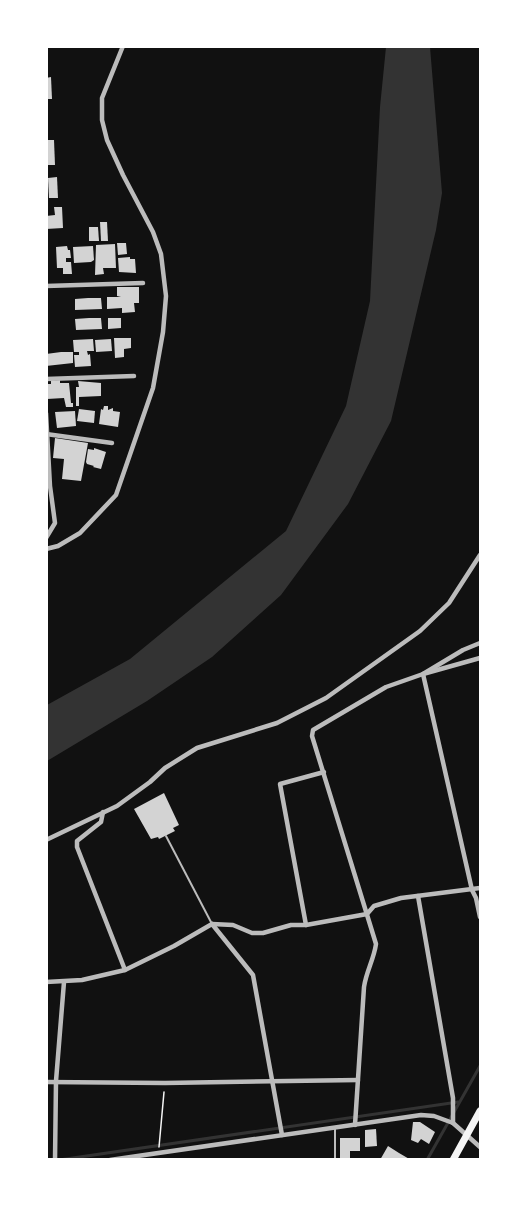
<svg xmlns="http://www.w3.org/2000/svg" width="527" height="1206" viewBox="0 0 527 1206" font-family="Rubik,sans-serif">
<style>
.water{fill:#333}
.lines{fill:none;stroke-linecap:round;stroke-linejoin:round}
.stream{stroke:#333;stroke-width:3}
.building{fill:#d3d3d3}
.path{stroke:#f5f5f5;stroke-width:1.5}
.service{stroke:#bcbcbc;stroke-width:2}
.minor{stroke:#bcbcbc;stroke-width:4.5}
.primary{stroke:#f5f5f5;stroke-width:7}
</style>
<rect width="100%" height="100%" fill="#111"/>
<path class="water" d="M386,47H430L442,193L436,230L391,421L348,504L281,595L212,657L147,701L47,761V705L130,659L286,531L346,406L370,301L380,107Z"/>
<g class="lines">
<g class="stream">
<path d="M59,1160L458,1102"/>
<path d="M427,1160L480,1066"/>
</g>
</g>
<g class="building">
<path d="M51,77L52,99H46V78Z"/>
<path d="M46,140H54L55,165H46Z"/>
<path d="M57,177L58,198H49L48,178Z"/>
<path d="M54,207H62L63,228L46,229V216L55,215Z"/>
<path d="M100,222H107L108,241H101Z"/>
<path d="M89,227H98L99,241H89Z"/>
<path d="M117,243H126L127,254L118,255Z"/>
<path d="M115,244L116,268H103L104,274L95,275L96,245Z"/>
<path d="M67,246L68,250H70L71,258H66V262H71L72,274H63V268H57L56,247Z"/>
<path d="M93,246L94,260L91,262L74,263L73,247Z"/>
<path d="M130,257V259H135L136,273L119,272L118,258Z"/>
<path d="M117,287H139V303H134L135,312L122,313V308L107,309V297H121L117,296Z"/>
<path d="M88,298H101L102,309L75,310V299Z"/>
<path d="M89,318H101L102,329L76,330L75,319Z"/>
<path d="M108,318H121V328L108,329Z"/>
<path d="M114,338H131V348L124,349V357L115,358Z"/>
<path d="M93,339L94,351H87L88,355L90,354L91,366L75,367L74,355H79V352H74L73,340Z"/>
<path d="M111,339L112,351L96,352L95,340Z"/>
<path d="M61,352H73V363L46,366V354Z"/>
<path d="M60,380V383H69L71,403H73V407H66L64,398L47,399L46,384H51V381Z"/>
<path d="M78,381L101,383V396L79,397V406H76V387H79Z"/>
<path d="M104,406H108V410L113,408V411L120,412L118,427L99,424L101,409L103,410Z"/>
<path d="M79,409L95,411L94,423L77,421Z"/>
<path d="M75,411L76,426L57,428L55,412Z"/>
<path d="M55,438L88,443L81,481L62,479L64,459L53,458Z"/>
<path d="M94,448L106,452L101,469L93,467L94,466L87,464L86,462L88,449L94,450Z"/>
<path d="M164,793L179,825L173,828L175,831L159,839L158,837L151,839L134,809Z"/>
<path d="M413,1122H420L435,1132L429,1144L421,1139L418,1143L411,1140Z"/>
<path d="M376,1129L377,1146L365,1147V1130Z"/>
<path d="M340,1138H360V1151H350V1158H340Z"/>
<path d="M388,1146L399,1153L411,1160H380Z"/>
</g>
<g class="lines">
<path class="path" d="M159,1147L164,1092"/>
<g class="service">
<path d="M166,836L212,924"/>
<path d="M335,1128V1160"/>
</g>
<g class="minor">
<path d="M46,286L143,283"/>
<path d="M46,379L134,376"/>
<path d="M46,413L50,486L55,523L46,538"/>
<path d="M46,434L112,443"/>
<path d="M46,549L58,546L80,533L116,495L153,388L163,332L166,296L161,254L153,232L123,175L107,140L102,120V98L123,46"/>
<path d="M480,643L463,650L423,674L472,890L476,898L480,917"/>
<path d="M103,812L101,822L77,841V847L125,970"/>
<path d="M46,840L117,806L150,782L165,768L197,748L277,723L326,698L420,631L449,603L480,555"/>
<path d="M418,896L453,1098V1123"/>
<path d="M212,924L253,975L282,1135"/>
<path d="M306,925L280,784L324,772"/>
<path d="M46,982L82,980L125,970L174,946L212,924L233,925L252,933H263L291,925H306L367,914L374,906L401,898L480,888"/>
<path d="M46,1082L165,1083L358,1080"/>
<path d="M355,1125L364,987C366,972 374,959 376,944L312,736L313,730L386,687L423,674L480,658"/>
<path d="M55,1160L56,1081L64,982"/>
<path d="M110,1160L421,1115L434,1116L453,1123L480,1147"/>
</g>
<path class="primary" d="M453,1160L480,1111"/>
</g>
<rect width="527" height="1206" fill="none" stroke="#ffffff" stroke-width="96"/>
</svg>
